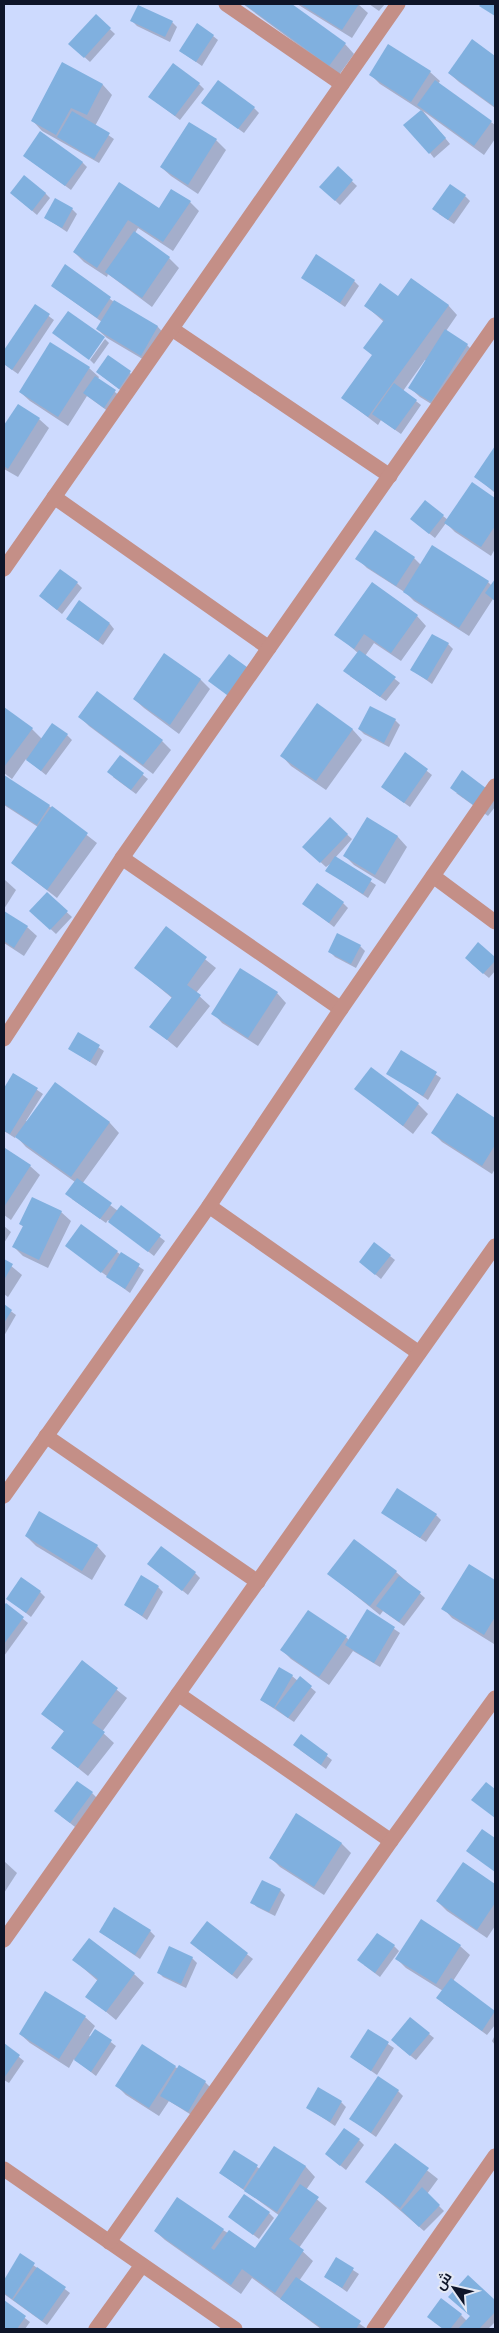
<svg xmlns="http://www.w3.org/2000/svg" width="499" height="2333" viewBox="0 0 499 2333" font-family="Raleway,Cairo,sans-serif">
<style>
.shadow{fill:#0003}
.building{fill:#80b0df}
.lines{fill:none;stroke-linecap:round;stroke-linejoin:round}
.street{stroke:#c48f87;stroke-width:15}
</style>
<rect width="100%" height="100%" fill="#cddafe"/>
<g class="shadow">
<path d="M243,4H290L345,44L354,54L339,75Z"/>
<path d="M297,4H358L368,13L352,38Z"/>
<path d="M369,4H385L379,11Z"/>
<path d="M96,16L115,34L90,62L70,44Z"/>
<path d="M132,21L172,22L177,27L170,42L137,26Z"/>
<path d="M213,36L218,40L202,66L180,51Z"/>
<path d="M473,41L495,57V108L459,82L449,73Z"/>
<path d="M63,64L103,85L112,95L95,126L114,139L99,163L42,131L33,121Z"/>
<path d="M430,72L440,81L438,84L495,125V139L484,155L423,111L450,144L434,158L430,153L422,111L380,84L371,75Z"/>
<path d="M199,84L204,89L180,120L155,101Z"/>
<path d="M203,103L254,108L259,113L244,133Z"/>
<path d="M189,123L216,140L226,150L198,194L171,176L161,167Z"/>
<path d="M24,156L82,162L87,167L71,190Z"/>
<path d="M338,168L357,186L340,205L321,187Z"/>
<path d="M119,184L159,209L190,202L199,211L173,251L138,228L135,233L169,258L179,268L152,307L108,274L107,277L84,262L74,252Z"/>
<path d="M45,193L50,198L37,215L17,198Z"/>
<path d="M465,196L470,201L454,224L439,214Z"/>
<path d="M72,209L77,214L67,232L46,218Z"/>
<path d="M66,266L114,302L158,327L167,337L151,364L107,338L97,329L102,322L52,286Z"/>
<path d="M302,277L354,281L359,286L345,307Z"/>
<path d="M398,298L448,305L457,315L446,331L467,345L476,354L441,410L420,397L410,388L427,361L425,360L403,391L421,405L401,434L381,420L378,425L343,398L373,356L384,322L366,306Z"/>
<path d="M35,306L54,320L18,374L4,364V352Z"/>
<path d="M105,339L109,343L94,364L90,360Z"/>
<path d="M108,356L135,377L124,393L97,372Z"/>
<path d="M89,368L99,377L98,379L120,396L109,412L87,396L68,426L30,401L20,392Z"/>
<path d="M39,419L49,428L18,477L4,469V426Z"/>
<path d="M495,449V493L475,476Z"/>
<path d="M472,484L495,499V549L491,556L455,532L446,523L435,538L417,524L443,516L448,520Z"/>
<path d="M357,558H414L421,565L488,582L492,586L495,582V601L493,599L469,636L414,601L406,593L367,568Z"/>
<path d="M77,583L82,588L62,614L40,596Z"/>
<path d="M417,616L426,626L401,661L374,643L365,656L400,683L386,701L350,676L358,653L336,634Z"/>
<path d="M73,623L110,624L114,629L103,645Z"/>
<path d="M448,644L453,649L432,684L412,670Z"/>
<path d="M164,655L201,680L210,689L179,734L144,708L134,699Z"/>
<path d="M317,705L353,730L362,740L326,790L291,766L282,756Z"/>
<path d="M4,708L32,729L42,739L67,735L72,740L46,775L26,759L12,779L4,773Z"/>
<path d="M80,717L162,741L171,750L153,774L89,726Z"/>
<path d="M395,720L400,725L389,747L364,734L359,729Z"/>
<path d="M405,754L432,775L410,807L382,787Z"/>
<path d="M120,757L148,779L136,794L113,777Z"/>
<path d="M4,777L52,808L97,843L57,898L12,863L38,827L4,805Z"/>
<path d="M456,793L495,796V807L488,816Z"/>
<path d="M330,819L352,839L335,858L376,885L368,898L327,871L333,862L326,867L304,847Z"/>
<path d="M367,819L398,837L407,847L385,884L354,865L345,856Z"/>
<path d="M4,879L16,890L4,909Z"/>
<path d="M47,894L72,917L56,934L31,911Z"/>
<path d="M343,903L348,908L334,927L304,904Z"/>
<path d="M4,912L27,927L37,936L24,956L4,943Z"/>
<path d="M166,928L216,968L196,993L210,1006L177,1048L151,1027L172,998L136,968Z"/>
<path d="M479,944L495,959V971L489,978L471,963Z"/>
<path d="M360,946L365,951L356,968L335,957L330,952Z"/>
<path d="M277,993L286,1003L258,1046L222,1023L213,1013Z"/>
<path d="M78,1034L104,1051L96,1066L70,1049Z"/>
<path d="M401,1051L441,1078L428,1100L388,1073Z"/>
<path d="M371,1069L418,1104L428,1114L413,1134L356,1089Z"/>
<path d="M14,1074L43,1094L26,1121L28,1122L55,1084L110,1123L119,1133L82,1184L118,1211L121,1207L165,1241L154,1256L108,1220L106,1223L72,1199L75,1182L26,1147L16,1136L15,1138L4,1131V1091Z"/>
<path d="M457,1094L495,1119V1169L492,1174L442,1142L433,1133Z"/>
<path d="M5,1150L30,1166L40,1175L11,1220L4,1215Z"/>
<path d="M61,1212L71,1221L48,1268L23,1256L14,1247L24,1227L20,1224Z"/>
<path d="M4,1226L11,1232L4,1243Z"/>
<path d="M66,1246L117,1252L144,1270L130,1293Z"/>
<path d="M390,1256L395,1260L381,1279L360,1262Z"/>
<path d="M4,1260L22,1275L8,1297L4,1294Z"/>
<path d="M4,1306L16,1315L4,1336Z"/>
<path d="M383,1513L436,1515L441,1520L426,1542Z"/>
<path d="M26,1536L97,1546L106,1556L92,1580L36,1546Z"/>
<path d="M149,1564L195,1573L200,1578L188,1595Z"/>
<path d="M469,1566L495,1582L494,1644L452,1618L443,1608Z"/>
<path d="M396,1572L425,1598L404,1626L383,1611L380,1615L329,1574Z"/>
<path d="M158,1587L163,1592L147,1620L125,1604Z"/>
<path d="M40,1592L45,1597L31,1617L8,1599Z"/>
<path d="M6,1605L28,1623L4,1656V1607Z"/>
<path d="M367,1611L400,1633L380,1667L353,1651L329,1685L291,1659L282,1650L346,1637L349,1640Z"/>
<path d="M82,1662L127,1698L102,1732L114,1743L88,1776L53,1748L65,1732L43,1714Z"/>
<path d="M292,1676L298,1681L300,1678L316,1692L294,1722L261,1700Z"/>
<path d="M301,1736L332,1760L326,1769L300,1750Z"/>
<path d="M92,1793L97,1798L75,1827L61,1816Z"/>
<path d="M297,1815L342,1844L351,1853L324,1895L280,1867L270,1857Z"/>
<path d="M4,1861L17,1873L4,1893Z"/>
<path d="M464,1863L495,1885V1926L487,1938L447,1911L437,1901Z"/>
<path d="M280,1890L285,1895L275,1916L257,1907L252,1902Z"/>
<path d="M207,1923L253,1959L237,1979L197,1948Z"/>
<path d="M150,1931L155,1936L140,1959L100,1932Z"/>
<path d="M394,1946L399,1951L380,1977L364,1965Z"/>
<path d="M460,1946L470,1955L453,1981L495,2013V2025L487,2035L443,2003V1991L406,1968L397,1959Z"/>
<path d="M192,1958L197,1963L186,1988L163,1977L158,1972Z"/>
<path d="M74,1960L134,1974L144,1983L116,2020L87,1996L98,1981Z"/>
<path d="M85,2017L95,2026L89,2036L91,2037L95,2030L116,2046L96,2076L74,2059L69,2068L30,2043L20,2034Z"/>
<path d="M368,2031L394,2048L377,2075L351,2057Z"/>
<path d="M429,2034L434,2038L416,2060L397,2045Z"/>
<path d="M495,2035V2045L492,2041Z"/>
<path d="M4,2045L24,2061L9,2083L4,2080Z"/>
<path d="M175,2067L205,2082L210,2087L193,2116L169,2101L159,2116L126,2095L116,2085Z"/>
<path d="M398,2091L403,2096L376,2137L351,2119Z"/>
<path d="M341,2102L346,2107L335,2126L307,2107Z"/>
<path d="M359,2140L364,2145L346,2170L331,2158Z"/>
<path d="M395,2145L438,2179L427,2194L444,2211L424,2231L367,2182Z"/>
<path d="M274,2147L306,2167L315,2177L306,2190L327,2208L299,2248L313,2261L299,2281L367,2329H321L252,2278L241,2294L165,2240L155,2231L223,2230L255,2250L280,2216L220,2173L234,2152L260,2169Z"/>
<path d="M269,2213L274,2218L259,2239L235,2221Z"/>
<path d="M20,2255L70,2293L47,2325L4,2294V2282Z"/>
<path d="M336,2259L359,2274L347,2292L325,2276Z"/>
<path d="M469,2277L495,2302V2322L488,2329H444L434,2322L461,2315L467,2321L471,2316Z"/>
<path d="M4,2302L30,2322L25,2329H4Z"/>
</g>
<g class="building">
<path d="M244,4H292L346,43L329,66Z"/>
<path d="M300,4H359L342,30Z"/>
<path d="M481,4H495V16L479,6Z"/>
<path d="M138,5L173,21L165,37L130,21Z"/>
<path d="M96,14L111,28L84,58L68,44Z"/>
<path d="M197,23L214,35L196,62L179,51Z"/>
<path d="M472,39L495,56V107L448,73Z"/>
<path d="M388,44L431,71L411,102L369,75Z"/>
<path d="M62,62L103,84L87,115L71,108L56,135L31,121Z"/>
<path d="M173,63L200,83L175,116L148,97Z"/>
<path d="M218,80L255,107L238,129L201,103Z"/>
<path d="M435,80L492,121L474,146L417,105Z"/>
<path d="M421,110L446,138L429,154L403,125Z"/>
<path d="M72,111L110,133L94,159L57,137Z"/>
<path d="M189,122L217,139L188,185L160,167Z"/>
<path d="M40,131L83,162L65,186L23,156Z"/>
<path d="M338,166L353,180L335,201L319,187Z"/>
<path d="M24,175L46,193L32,211L10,193Z"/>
<path d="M119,182L159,208L171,189L191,201L163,242L128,220L97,268L73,252Z"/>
<path d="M450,184L466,195L448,220L432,209Z"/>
<path d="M55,198L73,208L62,228L44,218Z"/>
<path d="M134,231L170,257L142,298L105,272Z"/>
<path d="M316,254L355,280L340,303L301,278Z"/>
<path d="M65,264L111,297L97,318L51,286Z"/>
<path d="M411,278L449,305L368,417L341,398L372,355L363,348L384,320L364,306L380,283L398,296Z"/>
<path d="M114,300L158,326L141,356L96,329Z"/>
<path d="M35,304L50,314L12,370L4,364V350Z"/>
<path d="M68,311L105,337L89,360L52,333Z"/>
<path d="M445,329L468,344L431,402L408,388Z"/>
<path d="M50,342L90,367L58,417L19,392Z"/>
<path d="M108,355L131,371L119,389L96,372Z"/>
<path d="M95,376L116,390L104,408L83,393Z"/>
<path d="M394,383L417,400L395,430L372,414Z"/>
<path d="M18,404L40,418L8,469L4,466V425Z"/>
<path d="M495,446V492L474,477Z"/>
<path d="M472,482L495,498V526L481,547L444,523Z"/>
<path d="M425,500L444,515L429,534L410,519Z"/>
<path d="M375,530L415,557L396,586L355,559Z"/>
<path d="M432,545L489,581L459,628L403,592Z"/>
<path d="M60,569L78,582L57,610L39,596Z"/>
<path d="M495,579V601L485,593Z"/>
<path d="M372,582L418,615L391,653L364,634L354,649L334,635Z"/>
<path d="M79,600L110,623L98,641L66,619Z"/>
<path d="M432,634L449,643L427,680L410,670Z"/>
<path d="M359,650L396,677L380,697L343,671Z"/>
<path d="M164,653L201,679L170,725L133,699Z"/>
<path d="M229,654L251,670L231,698L208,681Z"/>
<path d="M97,691L163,740L143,765L78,717Z"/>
<path d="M317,703L353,729L316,781L280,756Z"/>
<path d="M370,706L396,719L384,743L358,729Z"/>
<path d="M4,707L33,728L4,767Z"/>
<path d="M52,723L68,734L41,771L26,760Z"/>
<path d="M405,752L428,769L404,803L381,787Z"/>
<path d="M120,755L144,773L131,790L107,772Z"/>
<path d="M462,770L495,795L483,812L450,788Z"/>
<path d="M4,775L50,805L37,825L4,804Z"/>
<path d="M52,806L88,833L47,890L11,863Z"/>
<path d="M330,817L348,834L320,863L302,847Z"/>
<path d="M367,817L398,836L375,875L343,856Z"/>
<path d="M335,856L372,879L363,894L325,871Z"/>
<path d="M317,883L344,902L329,923L302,904Z"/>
<path d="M47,892L68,911L50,930L29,911Z"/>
<path d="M4,911L28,926L14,948L4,941Z"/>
<path d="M166,926L207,957L187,985L201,995L167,1040L149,1027L172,997L134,968Z"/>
<path d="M337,933L361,945L351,964L328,952Z"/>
<path d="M478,942L495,957V961L483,974L465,958Z"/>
<path d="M240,968L278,992L248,1038L211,1014Z"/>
<path d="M78,1032L100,1045L90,1062L68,1049Z"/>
<path d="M401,1050L437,1072L423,1096L386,1074Z"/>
<path d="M371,1067L419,1103L403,1126L354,1089Z"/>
<path d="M13,1073L38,1088L10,1134L4,1131V1088Z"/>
<path d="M55,1082L110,1122L71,1177L15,1137Z"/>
<path d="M457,1093L495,1118V1145L482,1166L431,1133Z"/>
<path d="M5,1148L31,1165L4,1207V1150Z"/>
<path d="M77,1178L112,1203L100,1219L65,1194Z"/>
<path d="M32,1197L62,1211L39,1260L12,1247L23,1226L19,1224Z"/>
<path d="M121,1205L161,1235L148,1252L108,1222Z"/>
<path d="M81,1224L118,1251L101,1273L65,1246Z"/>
<path d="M374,1242L391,1255L375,1275L359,1262Z"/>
<path d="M121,1252L140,1264L125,1289L106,1277Z"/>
<path d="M4,1259L13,1264L4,1280Z"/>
<path d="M4,1304L12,1310L4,1323Z"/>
<path d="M397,1488L437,1514L420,1538L381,1513Z"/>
<path d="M39,1511L98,1545L82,1571L25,1536Z"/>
<path d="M354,1539L397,1571L370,1606L327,1574Z"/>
<path d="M161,1546L196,1572L182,1591L147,1564Z"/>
<path d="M469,1564L495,1580V1617L484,1635L441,1609Z"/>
<path d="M141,1575L159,1586L142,1616L124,1605Z"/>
<path d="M399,1576L421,1592L399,1622L376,1606Z"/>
<path d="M21,1577L41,1591L26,1613L6,1599Z"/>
<path d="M6,1603L24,1617L4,1644V1605Z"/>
<path d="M367,1609L395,1627L374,1663L345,1645Z"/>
<path d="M308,1610L347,1636L319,1677L280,1650Z"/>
<path d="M82,1660L118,1688L92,1723L105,1732L78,1768L51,1748L64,1731L41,1714Z"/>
<path d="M279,1667L293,1675L274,1708L260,1700Z"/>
<path d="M300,1676L312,1686L288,1718L275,1708Z"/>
<path d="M301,1734L328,1754L321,1765L293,1745Z"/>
<path d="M77,1781L93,1792L70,1823L54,1811Z"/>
<path d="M486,1782L495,1789V1818L471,1800Z"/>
<path d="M296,1813L342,1843L314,1887L269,1858Z"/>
<path d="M482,1829L495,1838V1872L466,1851Z"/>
<path d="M463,1862L495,1884V1903L477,1930L436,1901Z"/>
<path d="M262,1880L281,1889L269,1912L250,1903Z"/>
<path d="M114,1907L151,1930L135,1955L99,1932Z"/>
<path d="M421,1919L461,1945L436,1984L395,1959Z"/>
<path d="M207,1921L248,1953L232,1975L190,1943Z"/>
<path d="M377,1933L395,1945L375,1973L357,1960Z"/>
<path d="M89,1938L135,1973L106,2012L85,1997L98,1979L72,1960Z"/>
<path d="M169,1946L193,1957L181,1984L157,1973Z"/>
<path d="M451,1978L495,2011L482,2031L436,1998Z"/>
<path d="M45,1991L86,2016L59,2059L19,2034Z"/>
<path d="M410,2017L430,2033L410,2056L391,2040Z"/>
<path d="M95,2029L112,2040L91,2072L74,2060Z"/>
<path d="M368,2029L389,2042L371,2071L350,2057Z"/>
<path d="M4,2043L20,2055L4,2078Z"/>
<path d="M142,2044L176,2066L149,2108L115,2086Z"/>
<path d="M179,2065L206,2081L188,2112L160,2096Z"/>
<path d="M378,2076L399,2090L371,2133L349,2119Z"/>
<path d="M318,2087L342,2101L330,2122L306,2108Z"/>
<path d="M344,2128L360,2139L340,2166L325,2154Z"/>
<path d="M395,2143L429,2168L400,2208L365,2182Z"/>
<path d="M274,2146L306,2166L277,2212L244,2191Z"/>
<path d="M234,2150L258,2165L243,2189L219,2173Z"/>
<path d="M300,2184L319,2197L289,2239L304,2250L275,2293L242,2269L231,2285L154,2231L177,2197L224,2229L211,2248L214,2250L229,2230L255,2248Z"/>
<path d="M422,2187L440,2205L419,2227L401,2210Z"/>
<path d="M244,2194L270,2212L253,2235L228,2217Z"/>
<path d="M20,2253L35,2263L12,2299L4,2293V2280Z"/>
<path d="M336,2257L354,2268L342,2288L324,2277Z"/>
<path d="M37,2267L66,2287L42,2321L13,2300Z"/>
<path d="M468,2275L495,2300V2312L479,2329H458L470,2316L448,2297Z"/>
<path d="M296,2277L361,2321L356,2329H323L280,2299Z"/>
<path d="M441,2298L462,2314L450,2329H443L427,2317Z"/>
<path d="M4,2300L26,2316L17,2329H4Z"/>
</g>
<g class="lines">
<g class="street">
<path d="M226,4L342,84"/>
<path d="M172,329L390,476"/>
<path d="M54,497L269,648"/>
<path d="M4,569L398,4"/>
<path d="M122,858L341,1009"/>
<path d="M433,876L495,922"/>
<path d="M4,1039L122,858L495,325"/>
<path d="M209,1206L419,1353"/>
<path d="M46,1436L258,1582"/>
<path d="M4,1496L209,1206L341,1009L495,786"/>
<path d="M178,1694L391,1841"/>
<path d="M4,1940L495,1246"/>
<path d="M4,2169L235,2329"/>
<path d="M109,2242L391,1841L495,1698"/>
<path d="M96,2329L142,2265"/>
<path d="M374,2329L495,2156"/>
</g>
</g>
<rect width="499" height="2333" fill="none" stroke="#0e1529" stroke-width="10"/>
<g transform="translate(454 2288) rotate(304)" stroke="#e3e8f4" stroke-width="4" paint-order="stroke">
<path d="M0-4L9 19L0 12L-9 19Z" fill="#0e1529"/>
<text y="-8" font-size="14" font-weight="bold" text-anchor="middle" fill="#0e1529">ش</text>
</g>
</svg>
